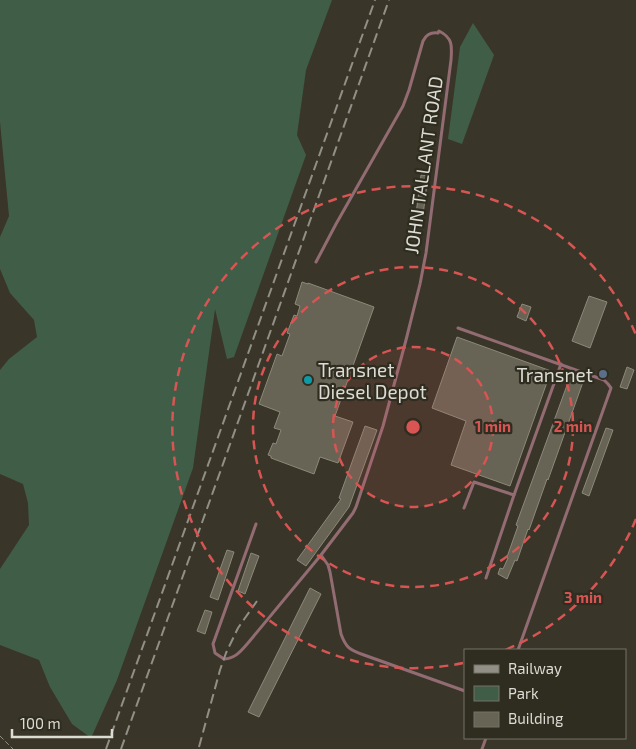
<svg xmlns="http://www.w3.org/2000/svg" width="636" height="749" viewBox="0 0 636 749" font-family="'Exo 2',sans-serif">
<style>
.green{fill:#405d47}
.building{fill:#676455;stroke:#8c897a}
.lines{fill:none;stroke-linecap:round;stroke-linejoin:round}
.path{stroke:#918f85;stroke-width:1;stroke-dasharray:5 2.5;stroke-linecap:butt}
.lane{stroke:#936c73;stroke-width:3}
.rail{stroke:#929086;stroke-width:2;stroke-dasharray:10 5;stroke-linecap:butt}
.ring{fill:none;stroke:#d85553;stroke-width:2.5;stroke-dasharray:9 6}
.service-dot{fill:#5c6f8a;stroke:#2f2c20;stroke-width:2}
.culture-dot{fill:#0f9aa8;stroke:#2f2c20;stroke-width:2}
.labels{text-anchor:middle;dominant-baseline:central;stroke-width:4.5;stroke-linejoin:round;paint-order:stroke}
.street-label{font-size:19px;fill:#dddcd4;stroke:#2f2c20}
.poi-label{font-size:19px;fill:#dddcd4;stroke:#2f2c20;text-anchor:start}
.centre{fill:#d85553;stroke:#2f2c20;stroke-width:2.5}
.ring-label{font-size:15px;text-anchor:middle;font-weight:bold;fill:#d85553;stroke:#2f2c20;stroke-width:4.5;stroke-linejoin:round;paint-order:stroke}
</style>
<rect width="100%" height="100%" fill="#393629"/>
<g class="green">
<path d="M0,0H332L306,70L297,135L306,155L234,357L227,359L215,309L193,468L117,680L91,738L72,724L50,687L39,660L0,645V569L29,525L28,503L23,484L0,474V370L9,359L37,337L34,320L10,293L0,269V237L9,216L0,122Z"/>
<path d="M473,23L494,55L462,144L448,139L460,47Z"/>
</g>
<g class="building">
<path d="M421,175L428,176L423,215L416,214Z"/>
<path d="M302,282L308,284V283L374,307L335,416L353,422L338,463L320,457L314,474L271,458V456L268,455L273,443L276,444L281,430L274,428L280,412L259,404L277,354L282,356L290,334L287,333L294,315L297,316L300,306L295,304Z"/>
<path d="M589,296L607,302L590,348L572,341Z"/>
<path d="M522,304L531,307L526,321L517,317Z"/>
<path d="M457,337L551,371L510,486L451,465L466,421L432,408Z"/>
<path d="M627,367L634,370L627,389L620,387Z"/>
<path d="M570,377L583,382L548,480L547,479L529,530L528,529L517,561L515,560L507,579L498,574L500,568L503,569L508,558L507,557L518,526L516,525Z"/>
<path d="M365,426L377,430L349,507L306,566L297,560L341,499L339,498Z"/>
<path d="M606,428L613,430L589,496L582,493Z"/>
<path d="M227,550L234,552L218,600L210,597Z"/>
<path d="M251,553L259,556L245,594L238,591Z"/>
<path d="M310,588L321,594L259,717L248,712Z"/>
<path d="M205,610L212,612L205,634L197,631Z"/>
</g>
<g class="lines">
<path class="path" d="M0,736L13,749"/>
<g class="lane">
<path d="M458,328L604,380L608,384L611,388L518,650"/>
<path d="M464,508L474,482L514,495"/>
<path d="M256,524L213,644L215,653L224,659C236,658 241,651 248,643L321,555L353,513L356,507L383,426L406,340L420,284L426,253L451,60C452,46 453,38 439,31L438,33C431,32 426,35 423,41L409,90L403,106L336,224L316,262"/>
<path d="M321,555L328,565L330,572L341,634C346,648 350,650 364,655L465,691"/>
<path d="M486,578L514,495L561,364"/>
<path d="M482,749L486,738"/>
</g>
<g class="rail">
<path d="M199,747L220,670L226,653L238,628L257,601"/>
<path d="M106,749L375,0"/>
<path d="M121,749L389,0"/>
</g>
</g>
<circle cx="413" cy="427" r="80" fill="#d85553" fill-opacity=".12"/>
<g class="ring">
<circle cx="413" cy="427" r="80"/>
<circle cx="413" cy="427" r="160"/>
<path d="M636 519A241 241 0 0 1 505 650M463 663A241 241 0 1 1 636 335"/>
</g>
<circle class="service-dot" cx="603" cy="374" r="5"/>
<circle class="culture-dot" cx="308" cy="380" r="5"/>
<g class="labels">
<g class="street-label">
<text transform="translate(423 165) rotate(-82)">JOHN TALLANT ROAD</text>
</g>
<g class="poi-label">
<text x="318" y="369">Transnet<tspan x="318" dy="22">Diesel Depot</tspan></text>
<text x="593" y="374" text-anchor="end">Transnet</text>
</g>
</g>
<circle cx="413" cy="427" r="8" class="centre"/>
<g class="ring-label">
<text x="493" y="432">1 min</text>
<text x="573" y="432">2 min</text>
<text x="583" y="603">3 min</text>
</g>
<rect x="464" y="649" width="162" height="90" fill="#2f2c20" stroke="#757268"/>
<rect x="474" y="665" width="25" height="8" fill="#929086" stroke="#757268"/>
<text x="508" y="674" font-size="15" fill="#dddcd4">Railway</text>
<rect x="474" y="686" width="25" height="15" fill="#405d47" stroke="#757268"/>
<text x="508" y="699" font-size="15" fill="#dddcd4">Park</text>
<rect x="474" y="712" width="25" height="15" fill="#676455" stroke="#757268"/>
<text x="508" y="724" font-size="15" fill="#dddcd4">Building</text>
<path d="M12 729v8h100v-8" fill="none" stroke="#dddcd4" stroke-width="2.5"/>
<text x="20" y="729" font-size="15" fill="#dddcd4" stroke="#2f2c20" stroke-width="4" paint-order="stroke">100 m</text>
</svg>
